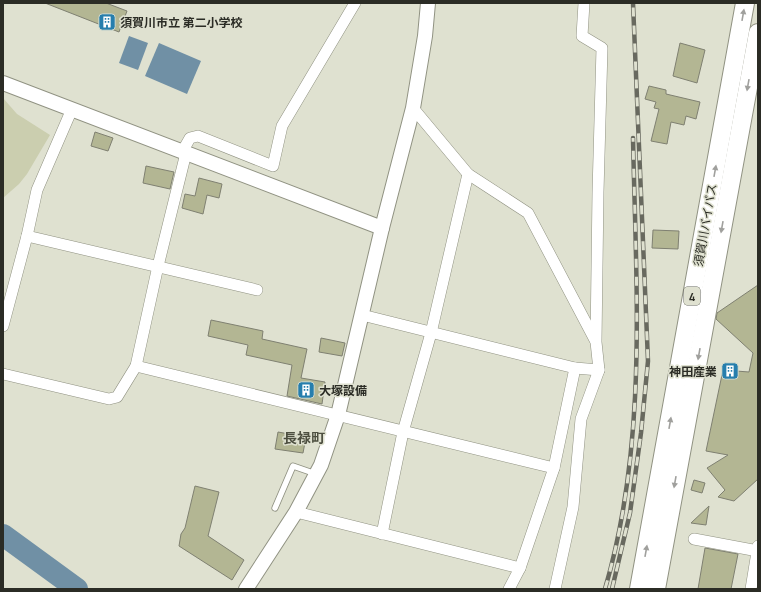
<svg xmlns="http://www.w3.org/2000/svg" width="761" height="592" viewBox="0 0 761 592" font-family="Manrope,'Noto Sans JP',sans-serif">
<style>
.green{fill:#cbceaf}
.water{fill:#7090a5}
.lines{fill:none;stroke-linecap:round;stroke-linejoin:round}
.river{stroke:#7090a5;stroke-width:22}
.building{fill:#b3b693;stroke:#7f8071}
.service-casing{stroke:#909282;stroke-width:7}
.minor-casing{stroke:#909282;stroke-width:12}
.tertiary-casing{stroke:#909282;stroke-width:16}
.trunk-casing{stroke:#909282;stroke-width:20}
.service{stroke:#fff;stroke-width:5.5}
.minor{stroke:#fff;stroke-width:11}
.tertiary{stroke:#fff;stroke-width:14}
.trunk{stroke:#fff;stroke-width:18}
.rail-casing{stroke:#68695f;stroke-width:4.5}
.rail{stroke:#dfe1d0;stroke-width:3;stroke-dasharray:9;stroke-linecap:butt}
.oneway{fill:#a0a09d}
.labels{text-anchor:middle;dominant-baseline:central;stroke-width:3;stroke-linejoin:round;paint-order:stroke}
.shield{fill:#dfe1d0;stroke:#616258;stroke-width:1}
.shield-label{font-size:11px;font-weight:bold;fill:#2b2c25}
.poi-label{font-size:12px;font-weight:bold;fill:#2b2c25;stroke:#dfe1d0;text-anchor:start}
.street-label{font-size:12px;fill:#2b2c25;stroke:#dfe1d0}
.quarter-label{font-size:14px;font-weight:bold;fill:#4d4f40;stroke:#dfe1d0}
</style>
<rect width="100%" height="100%" fill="#dfe1d0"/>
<path class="green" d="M3,98L17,114L50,135L27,174L19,184L3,198Z"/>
<g class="water">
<path d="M129,36L148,43L138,70L119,63Z"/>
<path d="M159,43L201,61L187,94L145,76Z"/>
</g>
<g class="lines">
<path class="river" d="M3,535L77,589"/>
</g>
<g class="building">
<path d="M45,3H106L127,11L119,32Z"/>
<path d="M680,43L705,50L697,83L673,76Z"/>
<path d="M649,86L666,90V94L700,102L696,119L686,116L684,125L671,122L667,144L651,141L659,109L654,108L656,102L645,99Z"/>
<path d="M95,132L113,138L108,151L91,146Z"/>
<path d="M146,166L174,172L170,189L143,183Z"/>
<path d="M199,178L222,184L219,198L207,195L203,214L182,208L185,194L195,196Z"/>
<path d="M653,230L679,231L678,249L652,248Z"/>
<path d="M758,285V479L734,501L718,497L725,490L707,468L728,455L706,451L723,370L749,372L753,353L716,319L717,313Z"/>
<path d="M211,320L263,331L262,339L307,349L301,378L325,382L322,404L287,396L292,365L246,355L248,345L208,336Z"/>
<path d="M321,338L345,343L342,356L319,352Z"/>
<path d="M278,432L306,437L303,453L275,449Z"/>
<path d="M694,480L705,483L702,493L691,490Z"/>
<path d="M195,486L219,492L208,536L244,560L232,580L179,546L181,534L185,528Z"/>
<path d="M709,506L706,525L691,523Z"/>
<path d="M705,548L738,554L731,589H698Z"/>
</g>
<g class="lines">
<defs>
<path id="service" d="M275,508L293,466L316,474"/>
<g id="minor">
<path d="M413,108L468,174L528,213L595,340"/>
<path d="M182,152L190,138L198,136L273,166L282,126L355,3"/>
<path d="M27,236L257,290"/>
<path d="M362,315L575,368L554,468L520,568L509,589"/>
<path d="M3,326L27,236L37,190L72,109"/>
<path d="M136,366L554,468"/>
<path d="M575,368L599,370"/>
<path d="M3,374L109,399L117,397L136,366L158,266L186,153"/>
<path d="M296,512L520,568"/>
<path d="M382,534L403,432L431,333L468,174"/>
<path d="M694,539L758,551"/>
<path d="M555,589L573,507L581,419L599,370L596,342L598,192L602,48L582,36L584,3"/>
<path d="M751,589L758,546"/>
</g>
<g id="tertiary">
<path d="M3,83L382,228"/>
<path d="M246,589L296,512L321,465L338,415L382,228L413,108L425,36L428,3"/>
</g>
<g id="trunk">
<path d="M639,589L745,3"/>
<path d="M656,589L758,33"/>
</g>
</defs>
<use href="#service" class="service-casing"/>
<use href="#minor" class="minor-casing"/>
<use href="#tertiary" class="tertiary-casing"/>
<use href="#trunk" class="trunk-casing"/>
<use href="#service" class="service"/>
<use href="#minor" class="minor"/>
<use href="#tertiary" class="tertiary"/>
<use href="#trunk" class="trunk"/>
<defs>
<g id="rail">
<path d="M605,589C648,442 636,289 633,138"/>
<path d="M612,589L630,513L641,433L648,361L633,3"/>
</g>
</defs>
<use href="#rail" class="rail-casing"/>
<use href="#rail" class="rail"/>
</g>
<defs><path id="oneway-solid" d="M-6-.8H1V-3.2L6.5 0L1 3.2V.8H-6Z"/></defs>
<g class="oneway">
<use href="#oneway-solid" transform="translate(743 15) rotate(-80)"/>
<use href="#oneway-solid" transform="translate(748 85) rotate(100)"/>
<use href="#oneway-solid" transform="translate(715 171) rotate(-80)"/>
<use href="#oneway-solid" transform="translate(722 227) rotate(100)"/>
<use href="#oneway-solid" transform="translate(699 354) rotate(100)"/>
<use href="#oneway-solid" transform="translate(670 423) rotate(-80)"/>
<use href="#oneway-solid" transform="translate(675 482) rotate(100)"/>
<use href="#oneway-solid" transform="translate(646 551) rotate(-80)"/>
</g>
<defs>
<symbol id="building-square" viewBox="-11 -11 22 22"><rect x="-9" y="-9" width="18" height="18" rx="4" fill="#267ead" stroke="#dfe1d0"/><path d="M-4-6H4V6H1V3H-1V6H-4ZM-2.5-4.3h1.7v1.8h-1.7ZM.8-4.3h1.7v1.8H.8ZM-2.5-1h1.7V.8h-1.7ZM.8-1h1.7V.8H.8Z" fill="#fff"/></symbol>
</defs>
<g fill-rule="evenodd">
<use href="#building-square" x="97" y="12" width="20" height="20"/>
<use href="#building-square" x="720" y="361" width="20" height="20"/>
<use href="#building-square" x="296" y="380" width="20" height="20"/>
</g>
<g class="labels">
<rect class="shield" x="684" y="287" width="16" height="18" rx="3"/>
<g class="shield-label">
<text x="692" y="296">4</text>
</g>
<g class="poi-label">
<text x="120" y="22">須賀川市立 第二小学校</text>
<text x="717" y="371" text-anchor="end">神田産業</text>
<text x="319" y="390">大塚設備</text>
</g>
<g class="street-label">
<text transform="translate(705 225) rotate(-80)">須賀川バイパス</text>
</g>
<g class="quarter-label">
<text x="304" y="437">長禄町</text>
</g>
</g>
<rect width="761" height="592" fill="none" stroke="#2b2c25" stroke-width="8"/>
</svg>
